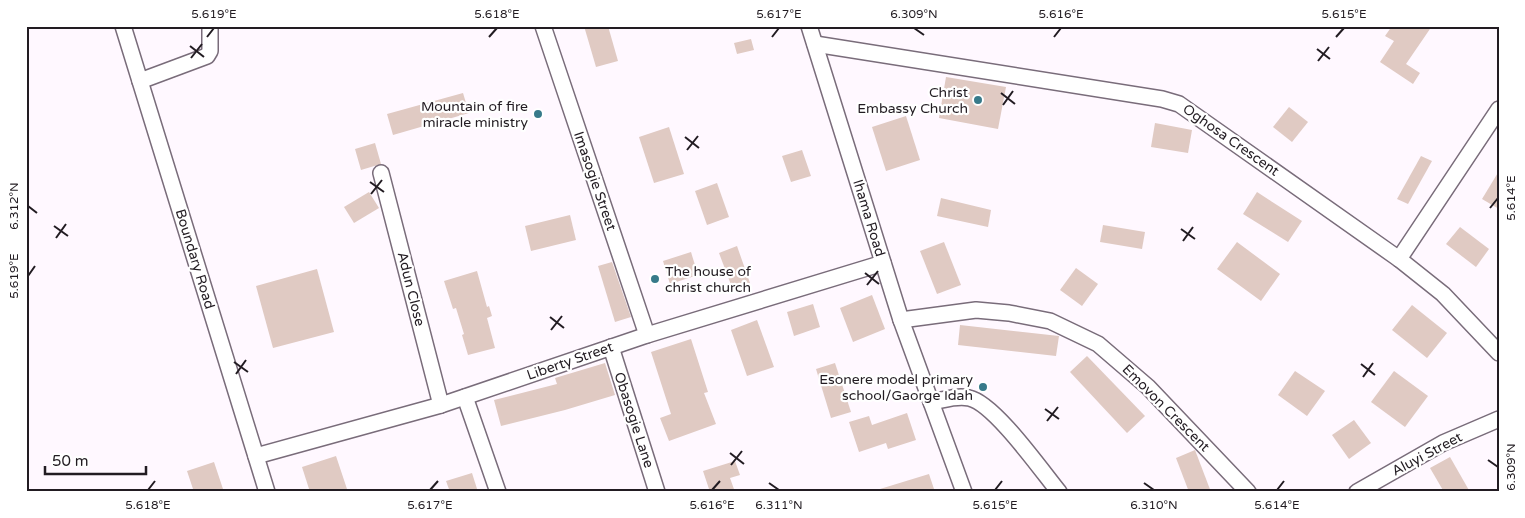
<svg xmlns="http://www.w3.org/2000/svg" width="1525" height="518" viewBox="0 0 1525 518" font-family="'Varela Round',sans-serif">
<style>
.building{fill:#e0cac3}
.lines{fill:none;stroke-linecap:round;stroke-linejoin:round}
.minor-casing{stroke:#796c7a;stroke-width:18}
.minor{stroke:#fff;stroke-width:15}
.ticks{fill:none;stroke:#221c22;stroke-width:2}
.poi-dot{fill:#377a8a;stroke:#fff;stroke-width:2}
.labels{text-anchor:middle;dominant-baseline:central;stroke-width:4.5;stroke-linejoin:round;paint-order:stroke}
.poi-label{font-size:14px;fill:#221c22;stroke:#fff;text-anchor:end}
.street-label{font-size:14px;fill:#221c22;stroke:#fff}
.neatline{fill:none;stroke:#221c22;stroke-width:2}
.ticks-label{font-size:12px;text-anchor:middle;fill:#221c22}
</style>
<rect width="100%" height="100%" fill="#fff8ff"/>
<g class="building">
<path d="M584,26H608L618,61L596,67Z"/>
<path d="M1392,26H1432L1406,64L1420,73L1413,84L1380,62L1394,41L1385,36Z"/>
<path d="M751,39L754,50L737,54L734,43Z"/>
<path d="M946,77L1006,87L998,129L939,118Z"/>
<path d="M463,93L469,113L393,135L387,114Z"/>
<path d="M1289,107L1308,122L1292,142L1273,127Z"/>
<path d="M906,116L920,160L886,171L872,127Z"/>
<path d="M1155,123L1192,130L1188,153L1151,147Z"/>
<path d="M669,127L684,174L654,183L639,137Z"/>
<path d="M375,143L381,164L361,170L355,149Z"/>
<path d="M802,150L811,176L791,182L782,156Z"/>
<path d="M1421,156L1432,161L1408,204L1397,199Z"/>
<path d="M1499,171V209L1482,199Z"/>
<path d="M717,183L729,217L707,225L695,191Z"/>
<path d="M369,192L379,208L354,223L344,207Z"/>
<path d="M1257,192L1302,221L1288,242L1243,214Z"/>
<path d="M941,198L991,210L988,227L937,216Z"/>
<path d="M570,215L576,240L531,251L525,226Z"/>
<path d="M1103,225L1145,232L1142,249L1100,242Z"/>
<path d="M1460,227L1489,249L1476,267L1446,244Z"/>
<path d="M944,242L961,285L937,294L920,251Z"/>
<path d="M1237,242L1280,274L1261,301L1217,269Z"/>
<path d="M737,246L750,283L733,290L719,253Z"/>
<path d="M691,252L698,275L670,284L663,261Z"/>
<path d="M612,262L631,317L615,322L598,266Z"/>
<path d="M1076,268L1098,284L1082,306L1060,290Z"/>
<path d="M317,269L334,332L273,348L256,286Z"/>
<path d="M477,271L487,307L489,306L492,316L487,318L495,348L468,355L462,335L464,334L456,308L453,309L444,281Z"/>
<path d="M872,295L885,329L853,342L840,308Z"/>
<path d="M813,304L820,327L794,336L787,312Z"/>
<path d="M1412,305L1447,333L1427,358L1392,330Z"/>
<path d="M757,320L774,367L747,376L731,330Z"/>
<path d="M960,325L1059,336L1056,356L958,345Z"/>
<path d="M691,339L708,392L704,393L716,424L669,441L660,418L671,414L651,352Z"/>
<path d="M1087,356L1145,416L1127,433L1070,372Z"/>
<path d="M605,363L615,395L565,410L501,426L494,400L557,384L555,378Z"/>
<path d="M835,363L851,412L831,418L816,369Z"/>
<path d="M1295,371L1325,391L1307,416L1278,395Z"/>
<path d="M1394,371L1428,396L1405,427L1371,402Z"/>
<path d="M907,413L916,440L888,449L886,443L859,452L849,422L869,416L872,425Z"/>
<path d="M1354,420L1371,443L1349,459L1332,435Z"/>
<path d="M1195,450L1211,492H1189L1176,458Z"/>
<path d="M336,456L348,492H310L302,467Z"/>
<path d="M1450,457L1470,492H1444L1430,468Z"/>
<path d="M735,461L740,475L730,478L735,492H710L703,471Z"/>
<path d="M214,462L224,492H194L187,471Z"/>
<path d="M472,473L478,492H450L446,481Z"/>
<path d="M929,474L935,492H880V489Z"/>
</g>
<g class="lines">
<defs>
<g id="minor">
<path d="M123,26L267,492"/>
<path d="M543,26L647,335"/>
<path d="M809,26L901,320L964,492"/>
<path d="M815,44L1162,99L1179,104L1399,259L1443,294L1499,353"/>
<path d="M140,81L207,56L210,51V26"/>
<path d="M381,173L441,405"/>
<path d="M1399,259L1499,109"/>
<path d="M901,320L976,310L1009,313L1050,321L1098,344L1148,387L1248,492"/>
<path d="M611,347L657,492"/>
<path d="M465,397L498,492"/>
<path d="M931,402C944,400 957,395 969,398C994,403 1041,470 1059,492"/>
<path d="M256,456L441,405L647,335L883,263"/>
<path d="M1357,492L1443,443L1499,419"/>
</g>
</defs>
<use href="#minor" class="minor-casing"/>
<use href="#minor" class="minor"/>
</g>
<path class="ticks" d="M914,28L924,35M207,37L214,28M489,37L497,28M772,37L779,28M1054,37L1061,28M1336,37L1344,28M190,46L204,57M1317,49L1330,59M191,58L202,44M1318,61L1329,47M1001,93L1015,104M1003,105L1013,91M685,137L699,148M687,150L698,136M370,182L384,192M371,194L382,180M28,206L37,213M1490,208L1498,198M54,226L68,236M1181,229L1195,239M56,238L66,224M1183,241L1193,227M865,273L879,284M28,276L35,266M867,285L878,271M550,317L564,328M551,330L562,316M234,362L248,372M1361,364L1375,375M236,374L246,360M1363,377L1373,363M1045,409L1059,419M1047,421L1058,407M730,453L744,464M1488,460L1498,467M731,465L742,451M769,483L779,490M1144,483L1154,490M148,490L155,481M430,490L438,481M712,490L720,481M995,490L1002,481M1277,490L1284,481"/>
<g class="poi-dot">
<circle cx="978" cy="100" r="5"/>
<circle cx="538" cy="114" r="5"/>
<circle cx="655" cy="279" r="5"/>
<circle cx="983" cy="387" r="5"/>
</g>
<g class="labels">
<g class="poi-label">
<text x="968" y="92">Christ<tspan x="968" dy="16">Embassy Church</tspan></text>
<text x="528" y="106">Mountain of fire<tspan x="528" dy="16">miracle ministry</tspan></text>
<text x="665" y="271" text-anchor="start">The house of<tspan x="665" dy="16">christ church</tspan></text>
<text x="973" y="379">Esonere model primary<tspan x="973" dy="16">school/Gaorge Idah</tspan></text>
</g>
<g class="street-label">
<text transform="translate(1231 140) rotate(35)">Oghosa Crescent</text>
<text transform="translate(595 181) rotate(71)">Imasogie Street</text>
<text transform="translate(869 218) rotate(73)">Ihama Road</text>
<text transform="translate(195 259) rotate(73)">Boundary Road</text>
<text transform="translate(411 289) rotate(76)">Adun Close</text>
<text transform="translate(570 361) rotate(-19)">Liberty Street</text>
<text transform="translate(1166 408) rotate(45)">Emovon Crescent</text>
<text transform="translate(634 420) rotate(72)">Obasogie Lane</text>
<text transform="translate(1427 454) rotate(-28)">Aluyi Street</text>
</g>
</g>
<rect width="1525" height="518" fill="none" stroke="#ffffff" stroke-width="55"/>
<path d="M45 466v8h101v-8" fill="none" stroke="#221c22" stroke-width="2.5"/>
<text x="52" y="466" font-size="15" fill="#221c22" stroke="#ffffff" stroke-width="4" paint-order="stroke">50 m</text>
<rect x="28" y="28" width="1470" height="462" class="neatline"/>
<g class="ticks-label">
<text x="214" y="18">5.619°E</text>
<text x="497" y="18">5.618°E</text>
<text x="779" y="18">5.617°E</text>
<text x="914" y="18">6.309°N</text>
<text x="1061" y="18">5.616°E</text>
<text x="1344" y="18">5.615°E</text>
<text transform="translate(1511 198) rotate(-90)" y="4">5.614°E</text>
<text transform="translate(14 206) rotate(-90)" y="4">6.312°N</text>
<text transform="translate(14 276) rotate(-90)" y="4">5.619°E</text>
<text transform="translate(1511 467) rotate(-90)" y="4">6.309°N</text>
<text x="148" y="509">5.618°E</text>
<text x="430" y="509">5.617°E</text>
<text x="712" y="509">5.616°E</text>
<text x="779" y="509">6.311°N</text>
<text x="995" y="509">5.615°E</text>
<text x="1154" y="509">6.310°N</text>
<text x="1277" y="509">5.614°E</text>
</g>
</svg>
